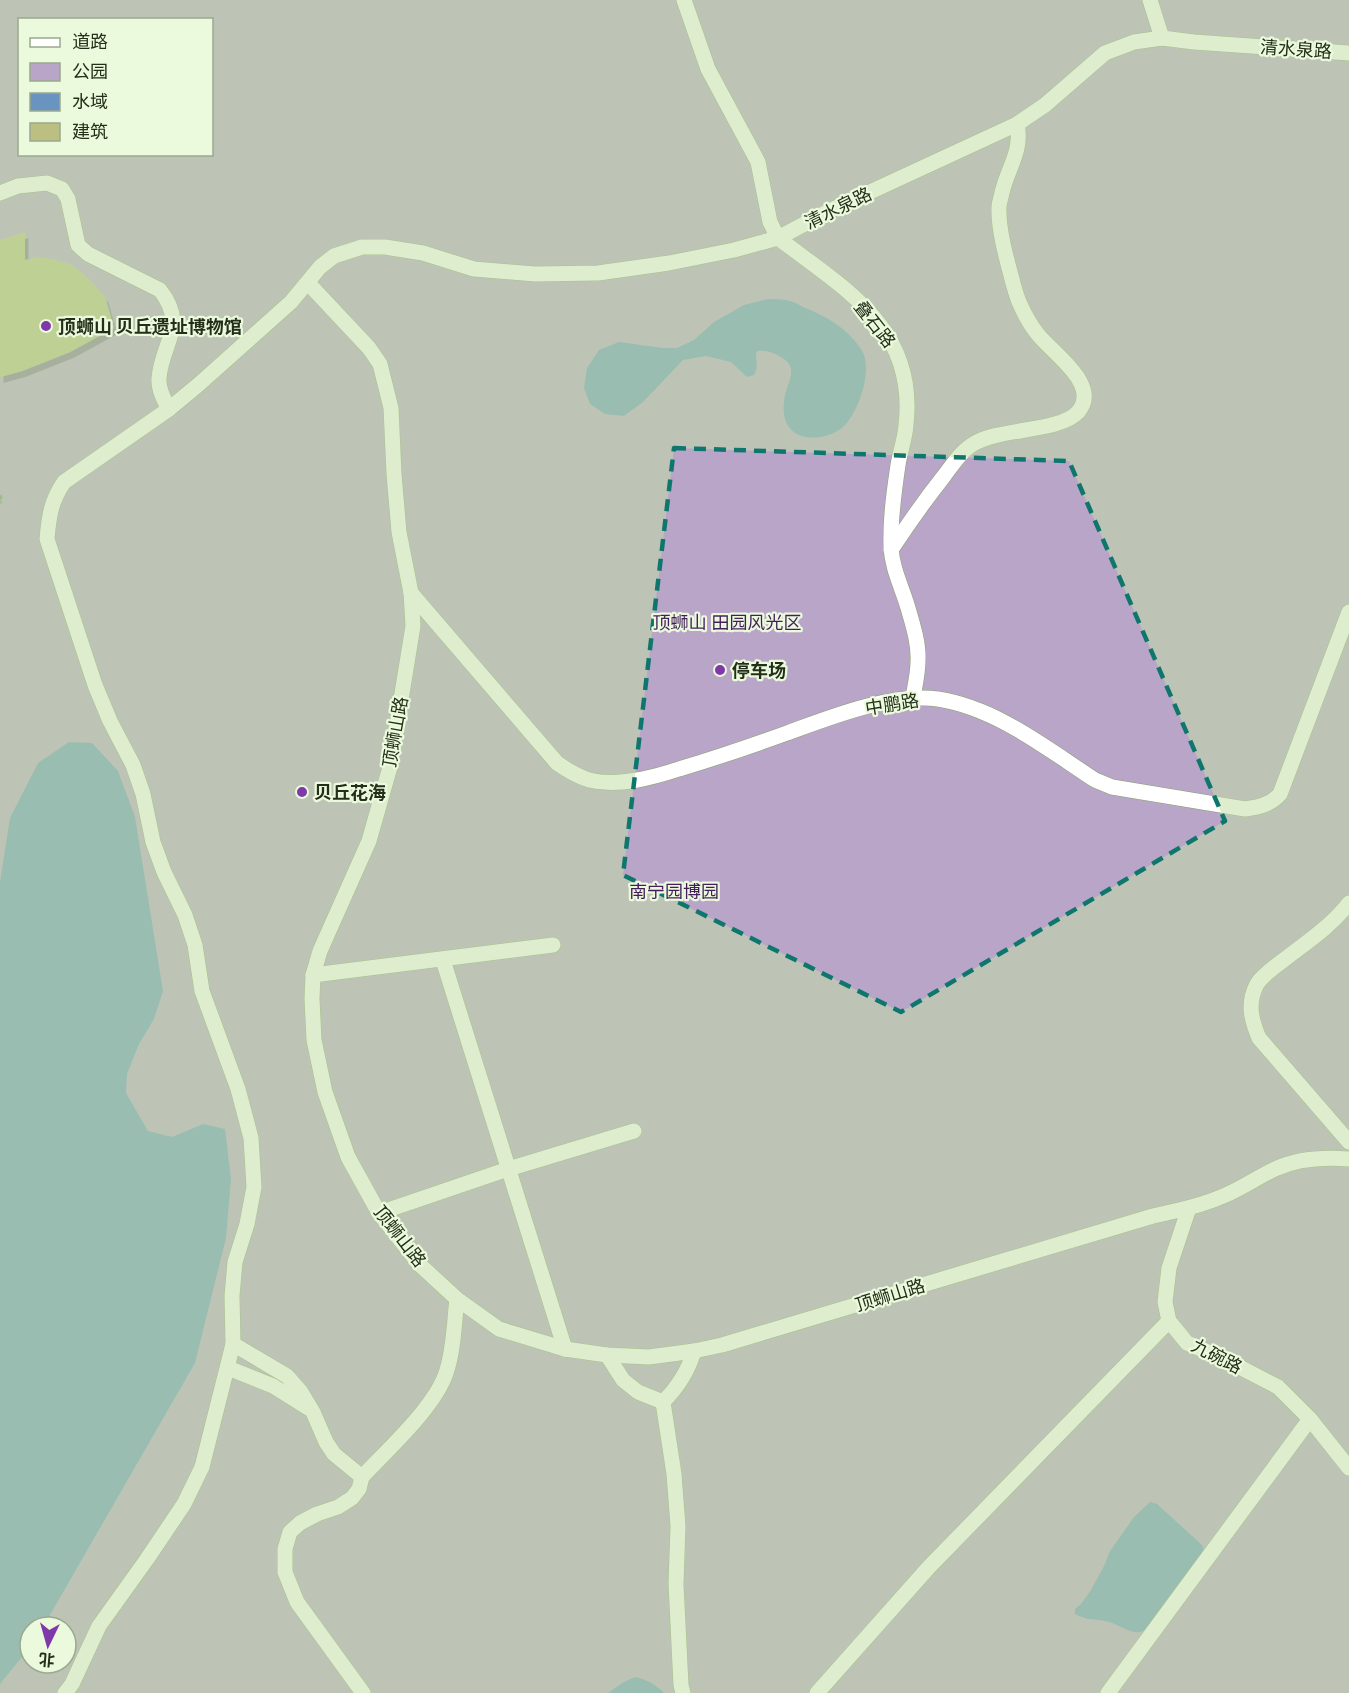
<svg xmlns="http://www.w3.org/2000/svg" width="1349" height="1693" viewBox="0 0 1349 1693" font-family="Poppins,'Noto Sans SC',sans-serif">
<style>
.green{fill:#b8a5c8;fill-rule:evenodd}
.water{fill:#6a94c0}
.building{fill:#bcbf82;filter:url(#shadow)}
.lines{fill:none;stroke-linecap:round;stroke-linejoin:round}
.minor-casing{stroke:#86a26b;stroke-width:16}
.path{stroke:#7b9067;stroke-width:3;stroke-dasharray:4.5 3;stroke-linecap:butt}
.minor{stroke:#fff;stroke-width:15}
.marked{fill:none;stroke:#0f766e;stroke-width:4.5;stroke-dasharray:12 8;stroke-linejoin:round}
.poi-dot{fill:#7f37aa;stroke:#ebfadd;stroke-width:2}
.labels{text-anchor:middle;dominant-baseline:central;stroke-width:4.5;stroke-linejoin:round;paint-order:stroke}
.street-label{font-size:18px;fill:#242f19;stroke:#ebfadd}
.poi-label{font-size:18px;font-weight:bold;fill:#242f19;stroke:#ebfadd;text-anchor:start}
.park-label{font-size:18px;fill:#441e5c;stroke:#ebfadd}
</style>
<defs>
<filter id="shadow"><feDropShadow dx="3.5" dy="6" stdDeviation="0" flood-color="#0004"/></filter>
</defs>
<rect width="100%" height="100%" fill="#c1dea5"/>
<path class="green" d="M0,0H1349V1693H0ZM20,20H212V154H20ZM30,1627H66V1663H30Z"/>
<g class="water">
<path d="M768,299C774,299 780,299 786,300C792,301 798,304 803,307C826,316 847,328 861,349C874,368 859,410 845,425C838,432 830,435 821,437C791,441 779,423 785,395C787,387 792,377 791,369C790,362 784,359 779,356C772,352 765,350 757,351C754,361 760,363 754,375L747,377L731,362L706,356L683,360L643,402L624,416L605,414L590,404L584,388L587,368L599,350L619,342L663,348H677L694,340L714,322L744,305Z"/>
<path d="M69,742L92,743L118,771L135,817L163,991L154,1019L139,1044L127,1074L126,1093L148,1131L172,1137L203,1124L225,1129L231,1179L226,1238L195,1363L43,1627H30V1647L0,1684V882L10,818L38,763Z"/>
<path d="M1150,1502L1157,1504L1202,1545L1204,1551L1148,1628C1144,1631 1140,1633 1135,1632C1127,1631 1120,1626 1112,1623C1098,1618 1090,1622 1075,1614V1609L1081,1604L1091,1590L1104,1566L1110,1551L1134,1517Z"/>
<path d="M635,1677C648,1680 655,1684 664,1693H608L622,1683Z"/>
</g>
<path class="building" d="M25,232V260L37,257L56,260L72,265L88,278L105,297L114,328L70,352L22,371L0,377V240Z"/>
<g class="lines">
<defs>
<g id="minor">
<path d="M684,0L708,69L758,162L770,222L778,238C846,290 917,328 906,425C905,439 900,452 898,465C894,492 890,520 891,547C892,569 902,587 908,608C913,625 919,644 918,661C918,673 915,686 913,697"/>
<path d="M1150,0L1162,38"/>
<path d="M0,193L18,186L47,183L62,189L68,199L78,245L88,254L160,290C188,326 162,342 159,378C158,389 164,400 169,409"/>
<path d="M308,283L369,348L380,364L391,408L394,474L399,532L411,593L413,626L390,767L369,841L320,951L313,975L312,999L314,1040L325,1092L348,1157L379,1213L420,1265L457,1299L499,1329L565,1349L607,1355L649,1357L694,1351L722,1345L1153,1216C1179,1210 1205,1205 1230,1193C1245,1186 1260,1176 1275,1169C1298,1158 1324,1157 1349,1159"/>
<path d="M891,550C908,524 925,500 944,476C953,464 962,450 975,443C1001,428 1060,432 1078,412C1102,384 1050,352 1036,332C1030,324 1024,313 1020,304C1017,298 1015,290 1013,283C1007,260 998,230 999,207C999,203 1001,198 1002,193C1007,169 1023,151 1017,124"/>
<path d="M411,593L557,763C567,770 577,776 589,780C618,787 652,778 679,769C716,758 751,746 787,733C831,717 891,693 938,699C996,708 1046,748 1095,780L1112,787L1245,809C1259,807 1270,805 1280,794L1349,612"/>
<path d="M1349,903C1333,924 1310,940 1289,956C1280,963 1263,974 1257,984C1247,1003 1251,1019 1259,1038L1349,1142"/>
<path d="M443,960L565,1349"/>
<path d="M313,975L553,945"/>
<path d="M1189,1208L1169,1268L1165,1302L1169,1321L1187,1343L1226,1360L1278,1387L1310,1419L1349,1468"/>
<path d="M379,1213L508,1169L634,1131"/>
<path d="M233,1344L287,1376L301,1392L313,1412L326,1442L334,1454L362,1477"/>
<path d="M607,1355L623,1380L638,1392L663,1402L674,1474L678,1526L676,1584L681,1685L683,1693"/>
<path d="M228,1368L273,1386L308,1408"/>
<path d="M663,1402C678,1387 688,1372 694,1351"/>
<path d="M65,1693L72,1684L99,1626L147,1559L184,1504L202,1467L233,1344L232,1296L235,1262L247,1224L254,1187L251,1138L238,1089L202,991L195,945L185,915L164,872L153,842L143,794L133,765L110,721L95,685L47,539C49,516 51,501 64,482L169,409L198,385L291,302L320,267L334,256L362,247H385L423,253L474,269L535,274L598,273L669,263L734,250L778,238L831,210L1017,124L1045,105L1105,53L1134,42L1162,38L1194,42L1349,53"/>
<path d="M363,1693L297,1602L285,1572V1549L290,1532L300,1523L317,1514L338,1507L352,1498L359,1489L362,1477C387,1450 435,1407 446,1373C454,1350 454,1323 457,1299"/>
<path d="M817,1693L929,1567L1169,1321"/>
<path d="M1108,1693L1310,1419"/>
</g>
</defs>
<use href="#minor" class="minor-casing"/>
<path class="path" d="M0,495L2,502H0"/>
<use href="#minor" class="minor"/>
</g>
<path d="M0 0H1349V1693H0ZM674,448L1069,461L1225,821L901,1012L623,875Z" fill="#c1dea5" fill-opacity=".55" fill-rule="evenodd"/>
<path class="marked" d="M674,448L1069,461L1225,821L901,1012L623,875Z"/>
<g class="poi-dot">
<circle cx="46" cy="326" r="6"/>
<circle cx="720" cy="670" r="6"/>
<circle cx="302" cy="792" r="6"/>
</g>
<g class="labels">
<g class="street-label">
<text transform="translate(1296 49) rotate(4)">清水泉路</text>
<text transform="translate(838 208) rotate(-26)">清水泉路</text>
<text transform="translate(875 324) rotate(52)">叠石路</text>
<text transform="translate(892 704) rotate(-9)">中鹏路</text>
<text transform="translate(395 732) rotate(-80)">顶蛳山路</text>
<text transform="translate(400 1236) rotate(52)">顶蛳山路</text>
<text transform="translate(890 1295) rotate(-17)">顶蛳山路</text>
<text transform="translate(1217 1356) rotate(27)">九碗路</text>
</g>
<g class="poi-label">
<text x="58" y="326">顶蛳山 贝丘遗址博物馆</text>
<text x="732" y="670">停车场</text>
<text x="314" y="792">贝丘花海</text>
</g>
<g class="park-label">
<text x="727" y="622">顶蛳山 田园风光区</text>
<text x="674" y="891">南宁园博园</text>
</g>
</g>
<rect x="18" y="18" width="195" height="138" fill="#ebfadd" stroke="#9ba98f" stroke-width="1.5"/>
<rect x="30" y="38" width="30" height="9" fill="#ffffff" stroke="#9ba98f" stroke-width="1.5"/>
<text x="72" y="48" font-size="18" fill="#242f19">道路</text>
<rect x="30" y="63" width="30" height="18" fill="#b8a5c8" stroke="#9ba98f" stroke-width="1.5"/>
<text x="72" y="78" font-size="18" fill="#242f19">公园</text>
<rect x="30" y="93" width="30" height="18" fill="#6a94c0" stroke="#9ba98f" stroke-width="1.5"/>
<text x="72" y="108" font-size="18" fill="#242f19">水域</text>
<rect x="30" y="123" width="30" height="18" fill="#bcbf82" stroke="#9ba98f" stroke-width="1.5"/>
<text x="72" y="138" font-size="18" fill="#242f19">建筑</text>
<g transform="translate(48 1645) rotate(185)"><circle r="28" fill="#ebfadd" stroke="#9ba98f" stroke-width="1.5"/>
<path d="M0-4.5L10 22L0 15L-10 22Z" fill="#7f37aa"/>
<text y="-9" font-size="16" font-weight="bold" text-anchor="middle" fill="#242f19">北</text>
</g>
</svg>
